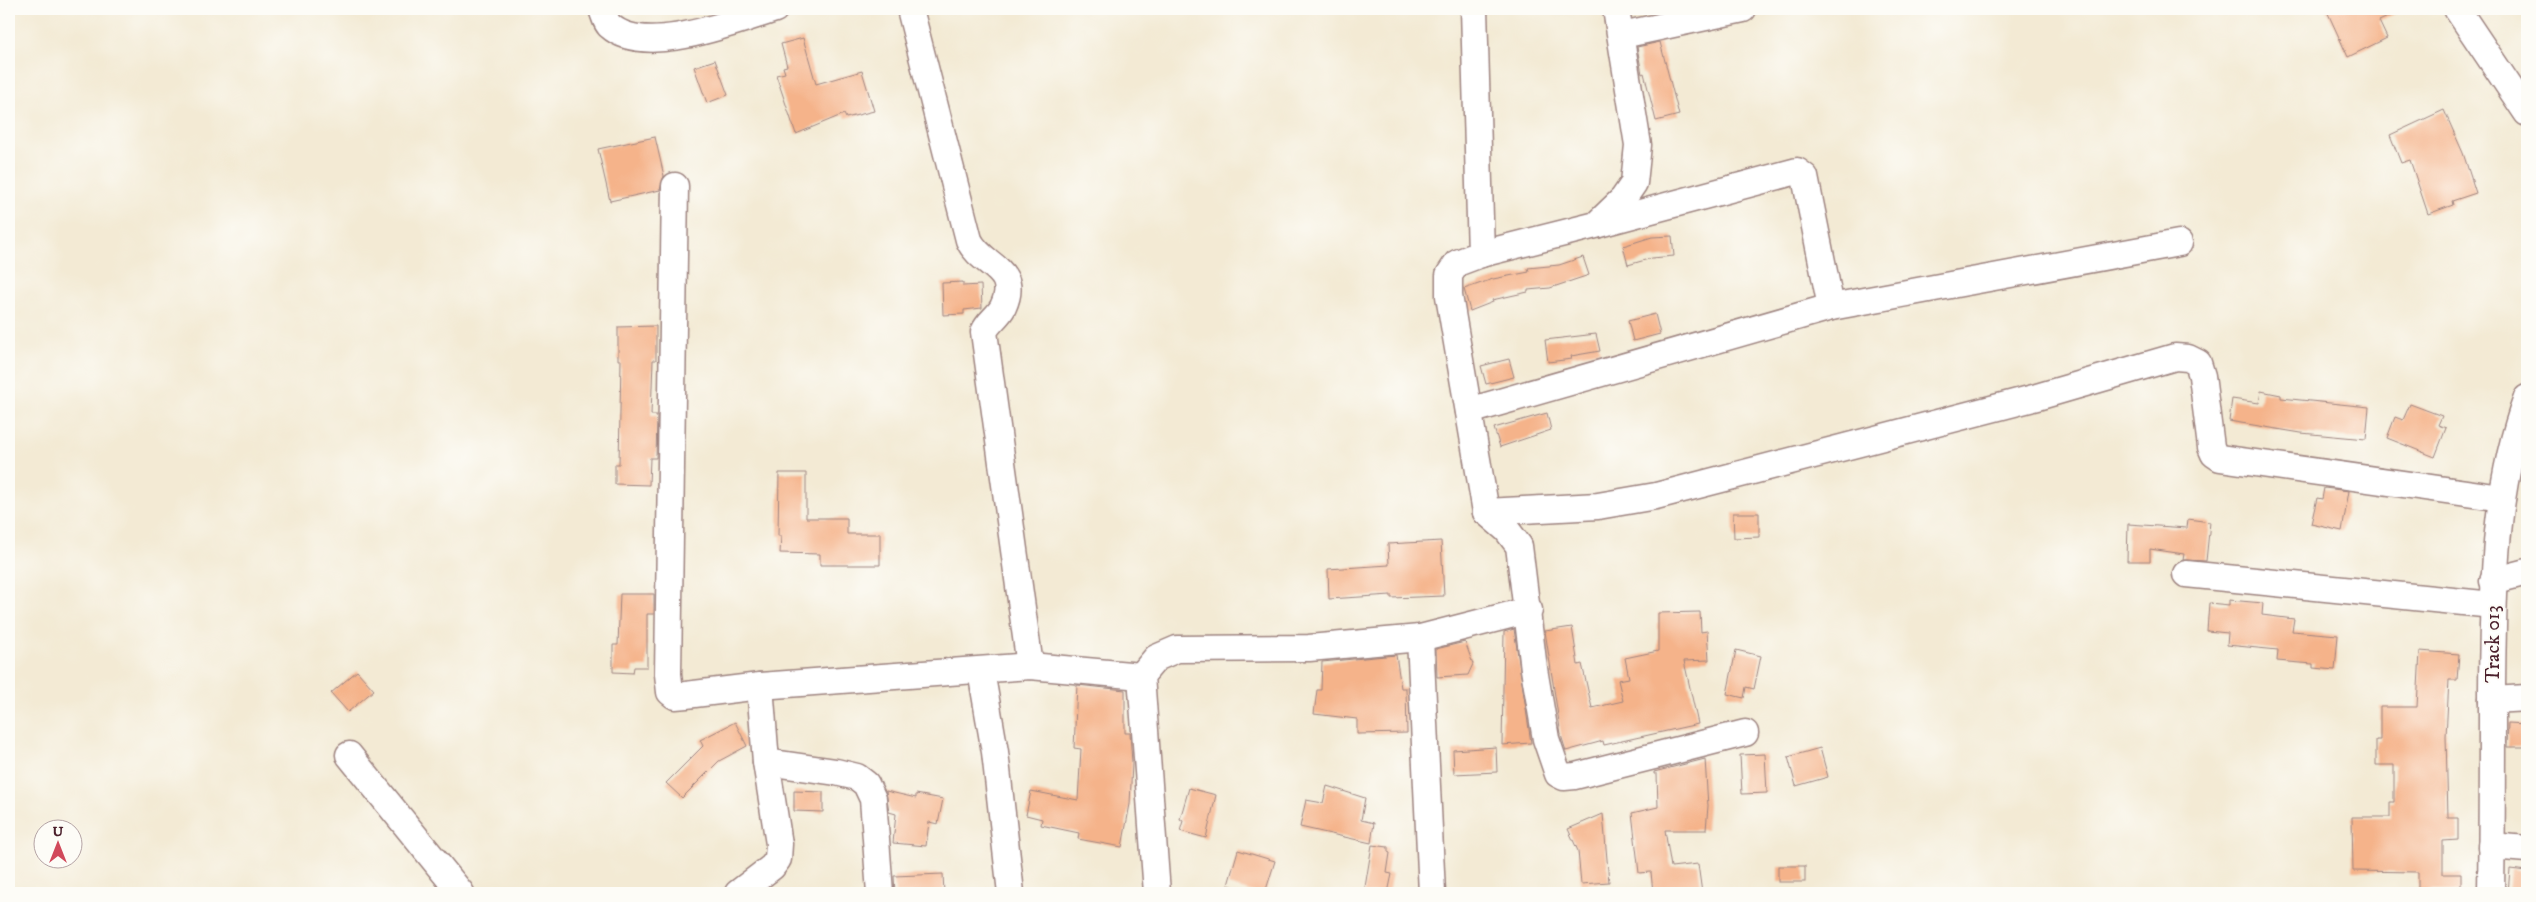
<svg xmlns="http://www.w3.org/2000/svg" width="2536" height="902" viewBox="0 0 2536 902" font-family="'IM FELL DW Pica',serif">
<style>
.building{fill:#f5b38a}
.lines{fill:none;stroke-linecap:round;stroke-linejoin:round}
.minor-casing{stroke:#9e8480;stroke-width:29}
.minor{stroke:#fff;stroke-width:26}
.labels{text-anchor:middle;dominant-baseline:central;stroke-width:4;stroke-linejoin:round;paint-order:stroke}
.street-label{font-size:20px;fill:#4a1f2b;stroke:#fdfcf7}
</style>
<rect width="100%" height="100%" fill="#fdfcf7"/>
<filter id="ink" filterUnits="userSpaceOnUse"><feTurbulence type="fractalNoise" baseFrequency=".02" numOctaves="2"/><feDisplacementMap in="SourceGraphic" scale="10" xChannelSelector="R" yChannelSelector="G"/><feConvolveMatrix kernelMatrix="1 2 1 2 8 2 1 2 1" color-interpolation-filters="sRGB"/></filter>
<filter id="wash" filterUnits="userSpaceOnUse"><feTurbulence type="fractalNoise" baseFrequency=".0096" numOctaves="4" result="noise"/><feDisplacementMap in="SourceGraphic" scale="20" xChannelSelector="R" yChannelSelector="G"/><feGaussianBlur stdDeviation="1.12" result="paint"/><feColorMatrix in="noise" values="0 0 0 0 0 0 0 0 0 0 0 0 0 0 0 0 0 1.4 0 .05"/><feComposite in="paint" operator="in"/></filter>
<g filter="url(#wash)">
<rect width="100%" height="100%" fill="#f3ead4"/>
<g id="blocks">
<g class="building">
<path d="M2326,9H2405L2379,21L2387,38L2348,57Z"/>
<path d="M803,38L816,84L862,71L874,111L846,118L844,114L796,134L776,75L785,73L783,67L787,66L781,44Z"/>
<path d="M1660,42L1679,115L1656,121L1644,73L1642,74L1637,47Z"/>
<path d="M715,60L728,95L707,103L694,67Z"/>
<path d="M2444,110L2463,153L2476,193L2452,201L2453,205L2428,214L2410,160L2401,163L2390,135Z"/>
<path d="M655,137L664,176L660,190L610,201L598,149Z"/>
<path d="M1672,236L1674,256L1652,258L1628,265L1623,246L1652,237Z"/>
<path d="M1583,257L1589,275L1550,288L1528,290V292L1492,300L1493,302L1470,311L1464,289L1493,279L1529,272L1528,268L1559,265Z"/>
<path d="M963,282V286L981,285L982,308L964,310V314L943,315L942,283Z"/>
<path d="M1655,314L1660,334L1633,341L1628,321Z"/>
<path d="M656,326V360H653L651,415H657L656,458H650L649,485L615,484V464H619L621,360H618V327Z"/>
<path d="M1596,334L1600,351L1571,356L1572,359L1548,362L1545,340Z"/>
<path d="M1509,359L1514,377L1486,384L1481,366Z"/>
<path d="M2261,391L2281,395V398L2369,407L2366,439L2301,433L2229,421L2232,399L2259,403Z"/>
<path d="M2410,404L2442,416L2438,425L2446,428L2435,457L2387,438L2395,417L2403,420Z"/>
<path d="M1547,413L1551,430L1500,447L1494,428Z"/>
<path d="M779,473H806V518H847V534H880V565H820V554L780,553L781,536H778Z"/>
<path d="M2324,488L2349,491L2342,531L2311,524L2317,498L2322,499Z"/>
<path d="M1733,513H1759V537L1734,538Z"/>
<path d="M2188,519L2210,522L2206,561L2183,560L2184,554L2150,549V561H2127L2128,524L2187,528Z"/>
<path d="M1441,541L1444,596L1391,598V595L1329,599L1328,569L1389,565L1388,544Z"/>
<path d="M620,594H654V614H647V667H634L633,673L613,672V645H618Z"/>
<path d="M2229,600L2263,603L2262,615L2294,619L2292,631L2338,635L2335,670L2313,668V664L2277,661L2278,650L2227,645L2228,633L2207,631L2209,603L2229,605Z"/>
<path d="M1700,612L1701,632L1707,631L1709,660L1684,661L1698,724L1604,745L1603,741L1566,751L1561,735L1545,631L1572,627L1578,665L1582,664L1592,708L1623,701L1618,680L1629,678L1625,658L1658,651V613Z"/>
<path d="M1514,629L1531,743L1502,745L1504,632Z"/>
<path d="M1465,642L1473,664L1468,675L1437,677L1436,649Z"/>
<path d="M1736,650L1761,656L1754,689L1746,687L1744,698L1727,694Z"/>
<path d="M2420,651L2459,654L2457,680H2449L2446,736L2448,818H2458V840L2443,841V874H2461V891H2418V872L2353,871L2352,817H2390V802H2394V765H2376V740H2380V707H2417Z"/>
<path d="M1396,655L1401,688H1406L1407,733L1357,734V719L1314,714L1317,690H1321L1322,662Z"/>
<path d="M357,671L374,690L348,712L331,693Z"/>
<path d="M1077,685L1125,690V733H1130L1132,763L1130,804L1122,847L1078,839L1079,833L1041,825L1042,819L1026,815L1031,791L1078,800L1081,749L1074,748Z"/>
<path d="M735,722L747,746L719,761L682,798L666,783L703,746L700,740Z"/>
<path d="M2508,723L2527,724V747H2507Z"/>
<path d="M1496,747L1497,772L1454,774L1453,750Z"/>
<path d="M1820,748L1828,777L1796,786L1788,757Z"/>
<path d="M1765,754L1767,793L1742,794L1740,755Z"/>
<path d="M1705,759L1708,806L1706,830H1665L1671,867L1698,864L1702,893H1653L1651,872L1639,873L1632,813L1658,807L1657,774H1654V772Z"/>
<path d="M1327,786L1365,798L1361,820L1374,823L1371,843L1300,827L1306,800L1323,803Z"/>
<path d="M1189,788L1216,795L1206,838L1180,831L1183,821L1180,819Z"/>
<path d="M794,791L823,792V812L794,811Z"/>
<path d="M886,791L916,798V794L943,799L938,824L929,822L926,846L893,843L896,814L889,812Z"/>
<path d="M1603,814L1609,882L1581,884L1578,851L1568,829Z"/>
<path d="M1372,845L1388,847V852L1390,853L1387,873L1392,874L1388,893H1364Z"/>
<path d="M1238,850L1275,861L1265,893H1256L1228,885Z"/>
<rect x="1778" y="866" width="27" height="16"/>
<path d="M2510,869L2527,871V893H2508Z"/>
<path d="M943,874L944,893H895L894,876Z"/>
</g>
</g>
</g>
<g filter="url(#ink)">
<use href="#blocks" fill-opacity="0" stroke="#9e8480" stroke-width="1"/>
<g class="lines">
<defs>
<g id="minor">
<path d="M602,9C604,14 606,23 610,26C645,58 735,21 775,9"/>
<path d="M910,9L969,240C981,267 1021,268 1003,307C998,317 988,322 984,332L1030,666"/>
<path d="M1474,9L1481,254"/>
<path d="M1616,9L1638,145L1634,183L1623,199L1596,225L1481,254L1457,263L1449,275V296L1486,512L1507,530L1519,546L1534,669L1546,739L1558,774L1564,777L1575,776L1745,733"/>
<path d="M2457,9L2527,113"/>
<path d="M1622,35L1743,9"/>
<path d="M675,186L668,674L670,692L675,696L686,695L760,686L1030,666L1141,676"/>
<path d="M1599,224L1797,171L1805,177L1831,307"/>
<path d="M1469,411L1831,307L2179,243"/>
<path d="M1486,512L1598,506L1656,496L2037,397L2175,357L2188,358L2198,363L2202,376L2211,447L2214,454L2220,458L2502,498"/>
<path d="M2186,574L2493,605"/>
<path d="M2493,581L2527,572"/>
<path d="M1420,638L1432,893"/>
<path d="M981,671L995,752L1011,893"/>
<path d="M2492,700L2527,698"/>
<path d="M349,755L461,893"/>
<path d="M766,762L836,772L857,777L866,784L873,799L880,893"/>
<path d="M2491,846L2527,849"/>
<path d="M738,893L772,867L778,859L779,844L766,762L760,686"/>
<path d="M1157,893L1141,676L1156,658L1177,649L1309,648L1420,638L1529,610"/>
<path d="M2491,893C2492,825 2492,757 2492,689C2493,590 2493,491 2527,398"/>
</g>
</defs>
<use href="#minor" class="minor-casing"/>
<use href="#minor" class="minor"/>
</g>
</g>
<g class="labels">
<g class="street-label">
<text transform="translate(2493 644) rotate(-90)">Track 013</text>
</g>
</g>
<rect width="2536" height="902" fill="none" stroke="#fdfcf7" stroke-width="30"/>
<g transform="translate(58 844)"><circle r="24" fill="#fdfcf7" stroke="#b5a4a5"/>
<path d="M0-4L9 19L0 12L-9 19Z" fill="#d1495b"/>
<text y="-8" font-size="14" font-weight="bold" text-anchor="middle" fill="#4a1f2b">U</text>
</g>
</svg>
